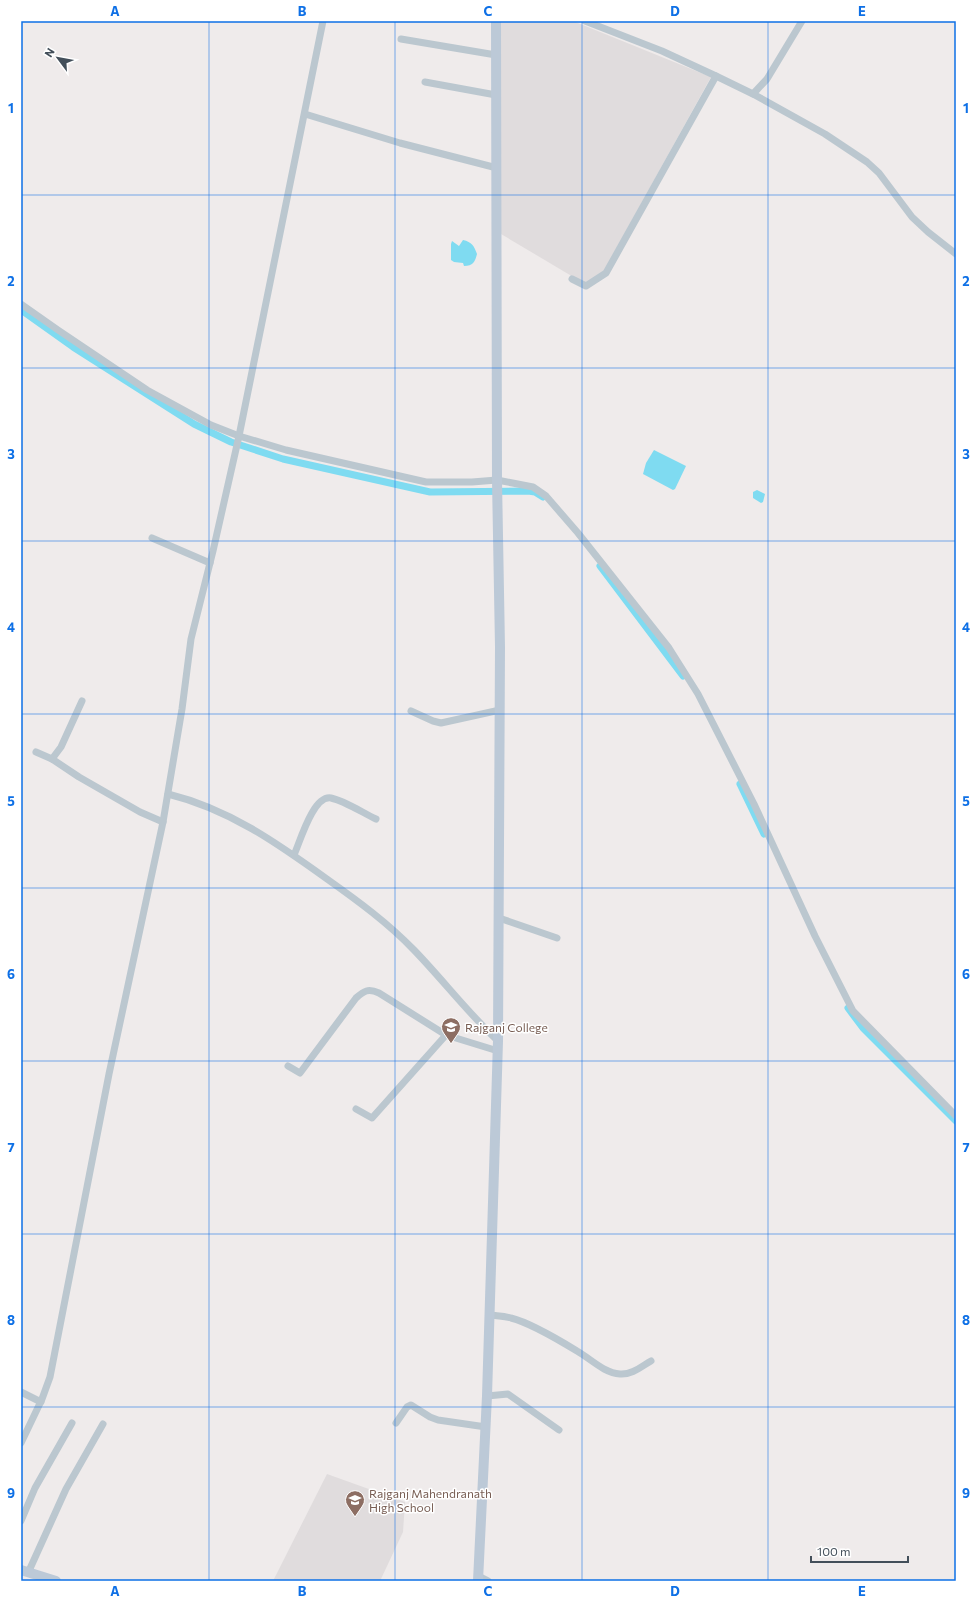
<svg xmlns="http://www.w3.org/2000/svg" width="977" height="1602" viewBox="0 0 977 1602" font-family="Commissioner,sans-serif">
<style>
.education{fill:#e0dcdd}
.water{fill:#7fdbf1}
.lines{fill:none;stroke-linecap:round;stroke-linejoin:round}
.canal{stroke:#7fdbf1;stroke-width:7}
.street{stroke:#bbc7cf;stroke-width:7}
.secondary{stroke:#bcc9d7;stroke-width:10}
.grid{fill:none;stroke:#0e70e6;stroke-width:1;stroke-opacity:0.55}
.labels{text-anchor:middle;dominant-baseline:central;stroke-width:3;stroke-linejoin:round;paint-order:stroke}
.education-label{font-size:12px;fill:#785e54;stroke:#fff;text-anchor:start}
.neatline{fill:none;stroke:#0e70e6;stroke-width:1.5}
.grid-label{font-size:13px;text-anchor:middle;font-weight:bold;fill:#0e70e6}
</style>
<rect width="100%" height="100%" fill="#efebeb"/>
<g class="education">
<path d="M499,21H573L711,77L604,271L585,284L501,234Z"/>
<path d="M327,1474L405,1502L403,1532L380,1581H273Z"/>
</g>
<g class="water">
<path d="M463,240C472,242 474,246 477,254C475,262 473,266 464,266L463,263L454,262L451,260V244L452,241L459,246Z"/>
<path d="M654,450L686,466L675,489L673,490L643,474L646,463Z"/>
<path d="M757,490L765,494L763,502L761,503L753,498V492Z"/>
</g>
<g class="lines">
<g class="canal">
<path d="M21,310L73,347L194,424L231,442L283,459L430,492L528,491L535,492L543,497"/>
<path d="M600,566L683,676"/>
<path d="M740,784L764,834"/>
<path d="M848,1008L863,1028L956,1121"/>
</g>
<g class="street">
<path d="M585,21L662,51L716,76L753,94L825,134L867,162L879,173L912,217L928,232L956,254"/>
<path d="M401,39L496,55"/>
<path d="M425,82L496,95"/>
<path d="M753,94L767,79L802,21"/>
<path d="M305,114L400,143L497,168"/>
<path d="M572,279L586,286L606,273L716,76"/>
<path d="M21,304L58,330L147,390L211,425L239,436L286,450L426,482H472L497,480L533,487L546,496L578,533L669,648L698,694L754,804L815,936L853,1011L956,1116"/>
<path d="M152,538L210,563"/>
<path d="M411,711L433,721L441,723L500,710"/>
<path d="M36,752L52,759L79,777L140,812L163,822"/>
<path d="M52,759L61,747L82,701"/>
<path d="M168,794C229,809 277,843 327,879C358,901 388,923 414,950C443,980 468,1013 498,1041"/>
<path d="M294,855C300,842 313,795 331,798C345,801 363,813 376,819"/>
<path d="M499,918L557,938"/>
<path d="M288,1066L300,1073L356,998C364,991 368,988 379,993L446,1035"/>
<path d="M356,1109L372,1118L446,1035L498,1051"/>
<path d="M490,1315C497,1316 504,1316 511,1318C531,1323 559,1340 577,1351C591,1359 604,1373 620,1374C632,1375 642,1366 651,1361"/>
<path d="M21,1392L41,1402"/>
<path d="M487,1396L508,1394L559,1430"/>
<path d="M396,1423L407,1407L411,1405L430,1417L438,1420L486,1427"/>
<path d="M21,1443L42,1399L50,1377L109,1074L163,822L182,709L191,639L213,551L239,436L323,21"/>
<path d="M21,1521L35,1488L72,1423"/>
<path d="M28,1573L66,1489L103,1424"/>
<path d="M478,1576L488,1581"/>
</g>
<g class="secondary">
<path d="M21,1570L56,1581"/>
<path d="M478,1581L487,1396L498,1041L500,647L497,480L496,21"/>
</g>
</g>
<path class="grid" d="M209,21V1581M395,21V1581M582,21V1581M768,21V1581M21,195H956M21,368H956M21,541H956M21,714H956M21,888H956M21,1061H956M21,1234H956M21,1407H956"/>
<defs>
<symbol id="university-pin" viewBox="-11 -11 22 30"><path d="M0 17L-7.5 6A9.5 9.5 0 1 1 7.5 6Z" fill="#8d6e63" stroke="#fff"/><path d="M0-5L7-2L0 1L-7-2ZM-4 1L0 2.5L4 1V4Q0 6-4 4Z" fill="#fff"/></symbol>
<symbol id="school-pin" viewBox="-11 -11 22 30"><path d="M0 17L-7.5 6A9.5 9.5 0 1 1 7.5 6Z" fill="#8d6e63" stroke="#fff"/><path d="M0-5L7-2L0 1L-7-2ZM-4 1L0 2.5L4 1V4Q0 6-4 4Z" fill="#fff"/></symbol>
</defs>
<g fill-rule="evenodd">
<use href="#university-pin" x="440" y="1016" width="22" height="30"/>
<use href="#school-pin" x="344" y="1489" width="22" height="30"/>
</g>
<g class="labels">
<g class="education-label">
<text x="465" y="1027">Rajganj College</text>
<text x="369" y="1493">Rajganj Mahendranath<tspan x="369" dy="14">High School</tspan></text>
</g>
</g>
<rect width="977" height="1602" fill="none" stroke="#ffffff" stroke-width="44"/>
<g transform="translate(58 58) rotate(302)" stroke="#ffffff" stroke-width="3" paint-order="stroke">
<path d="M0-3L7 15L0 10L-7 15Z" fill="#434f5a"/>
<text y="-6" font-size="11" font-weight="bold" text-anchor="middle" fill="#434f5a">N</text>
</g>
<path d="M811 1556v6h97v-6" fill="none" stroke="#434f5a" stroke-width="2"/>
<text x="817" y="1556" font-size="12" fill="#434f5a" stroke="#ffffff" stroke-width="3" paint-order="stroke">100 m</text>
<rect x="22" y="22" width="933" height="1558" class="neatline"/>
<g class="grid-label">
<text x="115" y="16">A</text>
<text x="302" y="16">B</text>
<text x="488" y="16">C</text>
<text x="675" y="16">D</text>
<text x="862" y="16">E</text>
<text x="11" y="113">1</text>
<text x="966" y="113">1</text>
<text x="11" y="286">2</text>
<text x="966" y="286">2</text>
<text x="11" y="459">3</text>
<text x="966" y="459">3</text>
<text x="11" y="632">4</text>
<text x="966" y="632">4</text>
<text x="11" y="806">5</text>
<text x="966" y="806">5</text>
<text x="11" y="979">6</text>
<text x="966" y="979">6</text>
<text x="11" y="1152">7</text>
<text x="966" y="1152">7</text>
<text x="11" y="1325">8</text>
<text x="966" y="1325">8</text>
<text x="11" y="1498">9</text>
<text x="966" y="1498">9</text>
<text x="115" y="1596">A</text>
<text x="302" y="1596">B</text>
<text x="488" y="1596">C</text>
<text x="675" y="1596">D</text>
<text x="862" y="1596">E</text>
</g>
</svg>
